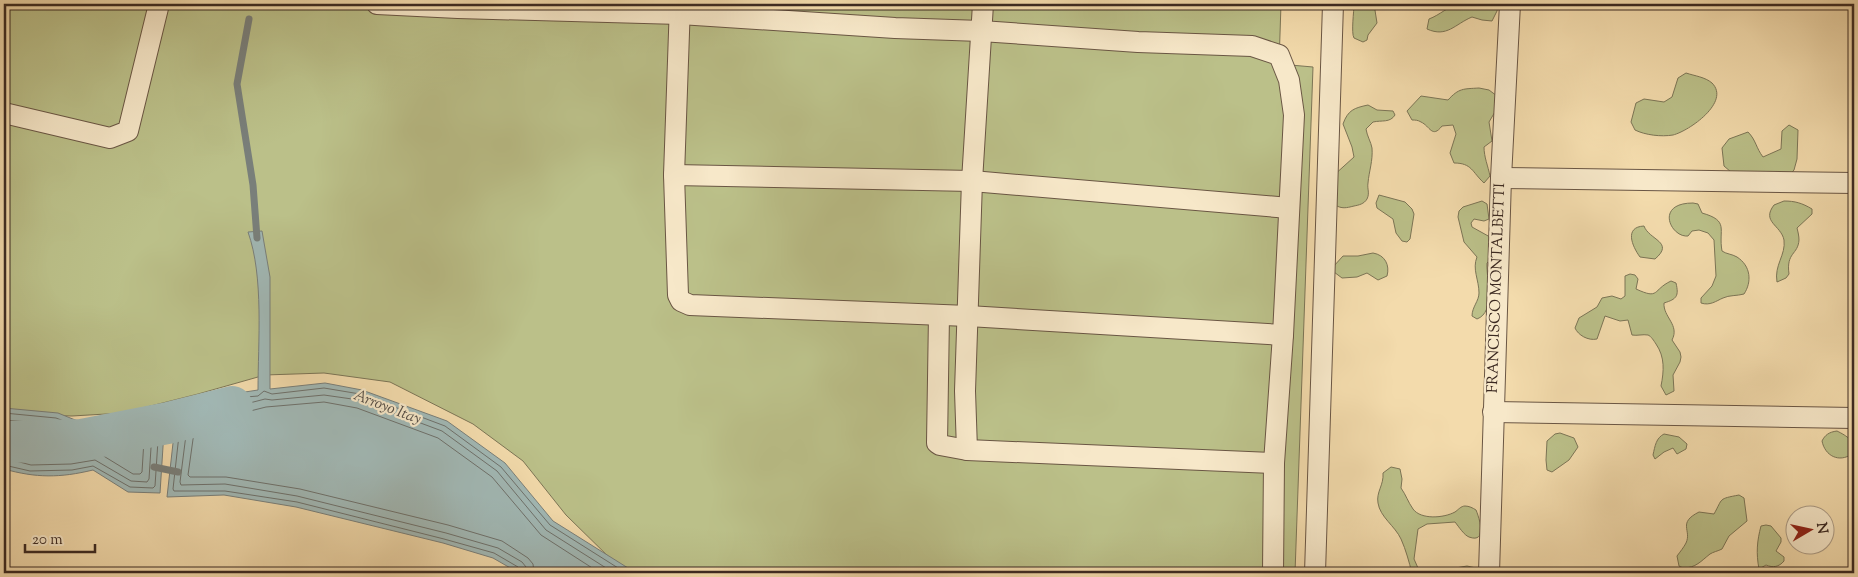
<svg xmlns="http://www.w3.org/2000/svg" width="1858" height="577" viewBox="0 0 1858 577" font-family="'Sorts Mill Goudy',serif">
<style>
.green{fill:#bbc089;stroke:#7c7556}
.water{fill:#a1b8b5;stroke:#797f7a}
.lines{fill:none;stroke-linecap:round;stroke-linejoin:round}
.shore{stroke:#6e716c;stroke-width:1}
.stream{stroke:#797f7a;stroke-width:7}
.river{stroke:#a1b8b5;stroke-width:42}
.street-casing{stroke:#6a5644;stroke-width:22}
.street{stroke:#f7e8c9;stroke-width:20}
.labels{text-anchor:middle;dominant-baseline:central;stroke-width:4.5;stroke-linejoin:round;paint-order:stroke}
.street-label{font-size:15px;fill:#3c2a22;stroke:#f7e8c9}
.water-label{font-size:16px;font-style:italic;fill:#554e47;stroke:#f7e8c9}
</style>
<rect width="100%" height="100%" fill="#f3dbac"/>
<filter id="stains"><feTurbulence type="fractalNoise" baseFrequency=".004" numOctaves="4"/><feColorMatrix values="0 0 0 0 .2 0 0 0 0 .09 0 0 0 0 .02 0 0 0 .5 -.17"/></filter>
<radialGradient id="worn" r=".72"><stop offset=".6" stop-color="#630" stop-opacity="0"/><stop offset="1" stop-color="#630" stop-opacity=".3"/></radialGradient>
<g class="green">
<path d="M4,4H1281L1279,64L1313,67L1295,573H627L617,565L566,515L523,461L473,424L390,382L324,373L265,375L198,394L123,413L72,416L4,414Z"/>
<path d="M1354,4H1374L1377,23L1368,35L1367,40L1363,42L1354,38C1351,33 1354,11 1354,4Z"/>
<path d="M1460,4H1498L1497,11L1492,21L1482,20L1472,17C1455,24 1447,38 1427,29L1429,19C1440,15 1448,6 1460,4Z"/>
<path d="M1686,73C1695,76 1705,77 1712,83C1731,102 1689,131 1673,135C1661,137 1645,135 1635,130L1631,122L1636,103L1644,99L1664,102L1672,97L1678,78Z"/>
<path d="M1479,88L1489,90L1497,96L1499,105L1489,122L1492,141L1484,147C1484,157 1488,166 1490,176L1484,183C1472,172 1472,163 1454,163L1450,153L1456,134L1453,125L1442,126C1432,139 1430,126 1421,122C1418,120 1415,120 1412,120L1407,111L1421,96L1448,100C1459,88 1463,89 1479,88Z"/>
<path d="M1368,105L1377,110L1393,111L1395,115C1390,123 1382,120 1373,122L1366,129C1367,136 1371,142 1372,148C1373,161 1369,171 1368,183C1367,189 1370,193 1367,199C1364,204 1359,205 1354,206C1346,208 1342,209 1335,205L1333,176L1354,157L1352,147L1343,124C1348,110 1354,108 1368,105Z"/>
<path d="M1789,125L1798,130L1797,159L1794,170L1786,179L1731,172L1724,166L1722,148L1729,139L1748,132C1756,140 1756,148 1763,157L1781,149L1782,131Z"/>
<path d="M1379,195L1405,202L1412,209L1414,214L1410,239L1407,242L1402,241L1396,233L1393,219L1377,208L1376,203Z"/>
<path d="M1482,201L1487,204L1489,219L1484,221L1474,219L1471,223L1472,227L1490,237L1493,257L1487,263C1486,278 1496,312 1477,319L1472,316C1472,307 1479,301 1479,293C1479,280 1472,269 1477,257L1464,242L1458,217L1459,211L1463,207Z"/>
<path d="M1784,201C1795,201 1802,203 1812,209V214L1797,228C1798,232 1799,236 1799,240C1798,255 1786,252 1789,274L1786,278L1777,282C1774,265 1786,255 1784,240C1781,225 1761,222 1774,205Z"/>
<path d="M1693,203L1698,204L1702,213C1730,221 1718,229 1722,251C1726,254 1732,254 1737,257C1751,266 1752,282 1744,294C1737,296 1729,295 1723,298C1716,301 1710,306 1701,303V298L1712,286L1716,276L1714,240L1708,233L1699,230L1692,231L1688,236C1671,238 1654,203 1693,203Z"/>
<path d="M1644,226C1649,240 1675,242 1655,259L1640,257C1632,246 1624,227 1644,226Z"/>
<path d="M1373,253C1385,255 1390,265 1387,276L1378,280L1367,273L1357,277L1342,278L1334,272L1333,267L1343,256H1358Z"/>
<path d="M1630,274L1635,275L1638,279L1636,289C1660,300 1652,290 1671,281L1676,283C1679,296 1677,299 1664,303C1663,317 1680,325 1672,340L1680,352L1681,357L1680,362L1673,375L1674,391L1666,395L1661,386C1664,371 1665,357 1656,344C1654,341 1651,336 1648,335C1643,334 1637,336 1632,335L1628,320L1620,321L1605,316L1597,339C1588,341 1578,335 1575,328L1579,318L1597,307L1602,298L1612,296L1621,299L1625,296V276Z"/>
<path d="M1837,431C1847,436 1856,441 1852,454C1839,463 1825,456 1822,441C1825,435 1829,432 1837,431Z"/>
<path d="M1560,433L1574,438L1578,447L1569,460L1552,472L1547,470L1546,460L1547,441L1555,434Z"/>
<path d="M1664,434L1679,437L1687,444L1686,449L1677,454L1673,448L1664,452L1655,459L1653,455C1655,446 1656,438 1664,434Z"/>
<path d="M1391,467L1400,469L1402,479L1401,488C1406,495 1408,502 1413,509C1421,520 1444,518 1455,512C1458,510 1461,506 1465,506C1469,506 1473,508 1476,510C1479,517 1488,544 1469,537C1464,535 1459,527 1455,522L1427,524L1418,529L1414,559L1418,568L1438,571L1467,566L1476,568L1480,573H1412C1409,562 1406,550 1401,539C1395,526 1380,517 1378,503C1376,492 1384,485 1383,473Z"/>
<path d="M1739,495L1744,498L1747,521L1729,536L1722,549C1718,551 1713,552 1710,554C1701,561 1696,568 1683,568L1679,566L1677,556C1680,552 1684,547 1686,543C1692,530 1677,523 1699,512L1714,514C1723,498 1718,499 1739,495Z"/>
<path d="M1766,525L1771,526L1781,538V542L1776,551L1784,557V561C1779,567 1773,568 1766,565L1759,569C1756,553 1757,541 1761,526Z"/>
</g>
<g class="water">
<path d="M262,231L270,277V389L325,383L362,390L447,421L505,463L553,521L636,573H519L493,558L443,543L296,507L224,495L167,497L174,434L179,408L245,392L258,390C258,342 264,277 248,232Z"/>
<path d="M4,408L58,413L90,426L165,416L160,493L128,492L93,470C60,478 36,478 4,469Z"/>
</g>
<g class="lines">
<g class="shore">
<path d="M4,413L56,418L90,431L156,422L159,425L155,486L153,488L130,487L93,466L72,470L30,471L4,465"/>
<path d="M4,420L55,424L89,438L149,429L152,432L149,479L147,482L131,481L95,460L71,464L31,465L4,458"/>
<path d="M4,427L53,431L89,445L141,438L144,440L142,472L140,474H133L97,452H89L70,457H32L4,451"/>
<path d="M520,573L518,567L494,553L444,539L297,502L225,491H174L173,489L179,435L183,414L246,397L258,396L264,391L272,394L324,388L360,394L445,426L501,467L550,525L626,573"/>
<path d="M527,573L526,567L522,562L498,548L446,533L297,496L225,484L181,485L180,482L188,419L265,399L272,400L324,395L359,400L442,431L497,471L546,530L614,573"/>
<path d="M534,573L533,564L528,558L502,541L448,525L300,489L226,477H190L188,475L195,425L266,407L324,402L357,408L438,438L492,477L541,535L600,573"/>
</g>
<g class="stream">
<path d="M249,19L237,84L253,185L257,238"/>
<path d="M154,467L178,472"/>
</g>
<path class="river" d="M4,442L81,440L168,423L232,407"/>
<defs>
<g id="street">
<path d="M377,4L458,8L680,14L895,28L981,31L1138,42L1252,46L1279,55L1289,80L1294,115L1283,335L1274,463L1273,573"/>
<path d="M680,4L674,175L678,295L681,301L690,305L968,316L1283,335"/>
<path d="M983,4L972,181L965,391L967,450L1274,463"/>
<path d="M4,113L110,138L128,131L159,4"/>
<path d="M674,175L972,181L1289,208"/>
<path d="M1501,178L1854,183"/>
<path d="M939,315L937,443L940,445L967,450"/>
<path d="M1493,412L1854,418"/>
<path d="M1315,573L1333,4"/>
<path d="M1489,573L1501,178L1510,4"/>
</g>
</defs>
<use href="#street" class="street-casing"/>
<use href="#street" class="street"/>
</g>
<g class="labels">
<g class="street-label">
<text transform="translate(1497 288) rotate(-88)">FRANCISCO MONTALBETTI</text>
</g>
<g class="water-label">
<text transform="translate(387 408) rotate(21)">Arroyo Itay</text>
</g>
</g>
<rect width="1858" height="577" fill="none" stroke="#f3dbac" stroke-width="20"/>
<rect x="5" y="5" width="1848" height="567" fill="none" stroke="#3c2a22" stroke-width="2.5"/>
<rect x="10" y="10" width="1838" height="557" fill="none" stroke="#3c2a22"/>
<g transform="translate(1810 530) rotate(81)"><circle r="24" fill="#f7e8c9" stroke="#ac9c86"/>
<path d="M0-4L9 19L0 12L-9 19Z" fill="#8f2418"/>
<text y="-8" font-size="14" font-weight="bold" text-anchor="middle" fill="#3c2a22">N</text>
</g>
<path d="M25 544v8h70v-8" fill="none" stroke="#3c2a22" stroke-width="2.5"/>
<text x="32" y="544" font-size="15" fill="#3c2a22" stroke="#f7e8c9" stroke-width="4" paint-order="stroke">20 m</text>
<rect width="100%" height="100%" filter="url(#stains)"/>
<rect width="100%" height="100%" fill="url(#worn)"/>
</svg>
